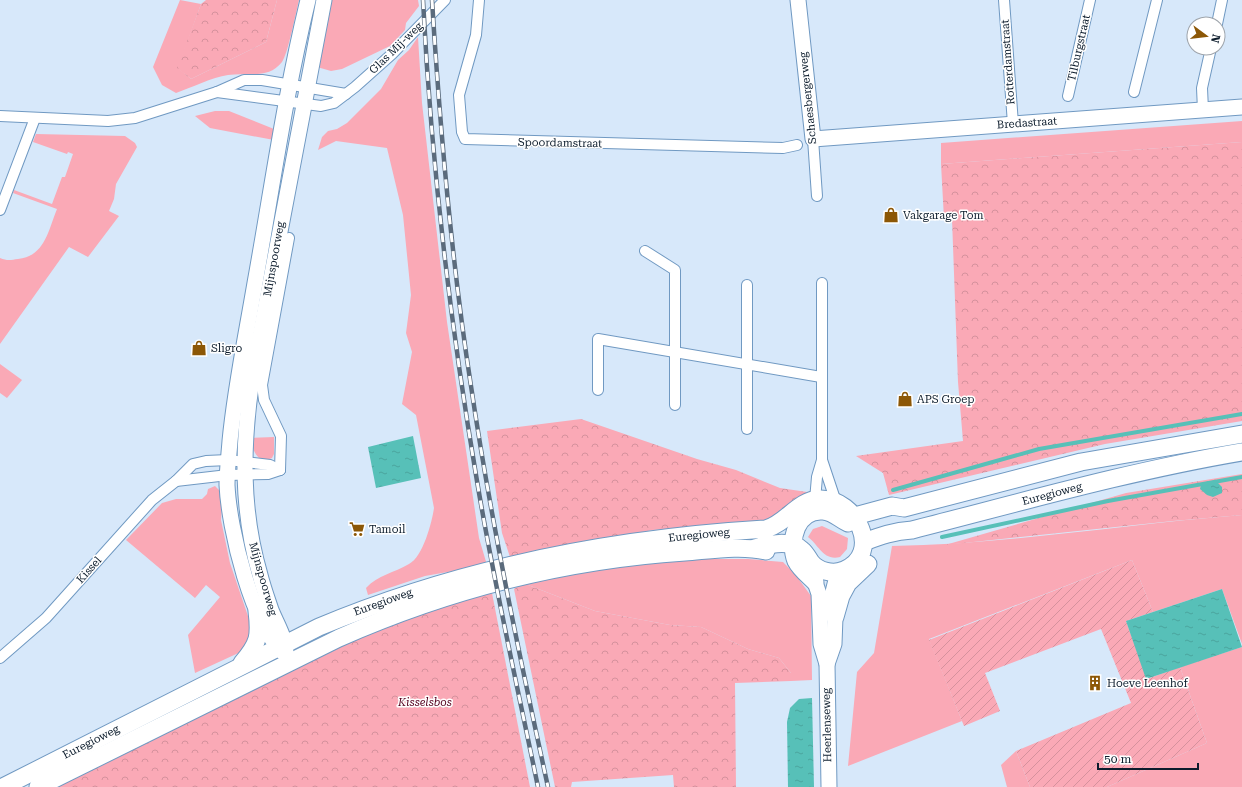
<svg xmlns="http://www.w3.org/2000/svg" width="1242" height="787" viewBox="0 0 1242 787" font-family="'Roboto Serif',serif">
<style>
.grass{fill:#faa9b6}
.forest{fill:url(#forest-crowns)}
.garden{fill:url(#garden-furrows)}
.water{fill:url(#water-ripples)}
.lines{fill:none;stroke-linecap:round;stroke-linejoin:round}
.stream{stroke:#57c0b8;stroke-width:4}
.street-casing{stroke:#7099c2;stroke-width:12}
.secondary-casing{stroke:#7099c2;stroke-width:17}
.primary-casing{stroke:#7099c2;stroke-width:19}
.street{stroke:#fff;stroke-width:10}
.secondary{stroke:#fff;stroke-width:15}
.primary{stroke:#fff;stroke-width:17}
.rail-casing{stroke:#5b6b7c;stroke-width:4.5}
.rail{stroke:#fff;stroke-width:3;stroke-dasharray:9;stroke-linecap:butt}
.labels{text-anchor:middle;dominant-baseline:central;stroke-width:3;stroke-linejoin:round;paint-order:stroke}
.street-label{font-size:11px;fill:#0c1c2c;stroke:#fff}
.poi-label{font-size:11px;fill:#0c1c2c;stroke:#fff;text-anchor:start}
.park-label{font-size:11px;font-style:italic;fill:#55001e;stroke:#fff}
</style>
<defs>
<pattern id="forest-crowns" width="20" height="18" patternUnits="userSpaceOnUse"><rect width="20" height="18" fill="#faa9b6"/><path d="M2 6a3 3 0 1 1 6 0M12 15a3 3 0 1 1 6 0" fill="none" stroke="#d5919d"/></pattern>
<pattern id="garden-furrows" width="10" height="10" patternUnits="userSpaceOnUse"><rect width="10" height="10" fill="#faa9b6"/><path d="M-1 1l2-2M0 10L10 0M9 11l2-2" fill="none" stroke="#d5919d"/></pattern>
<pattern id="water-ripples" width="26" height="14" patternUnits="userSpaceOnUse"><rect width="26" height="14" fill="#57c0b8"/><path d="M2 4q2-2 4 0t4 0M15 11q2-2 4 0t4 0" fill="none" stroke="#4ba49e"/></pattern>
</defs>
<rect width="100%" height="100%" fill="#d7e8fa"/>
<g class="grass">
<path d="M180,0L201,4L178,68L191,79L266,42L277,0H299C296,12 288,54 282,62C268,80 247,72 228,75C212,77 191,88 176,93L162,85L153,67Z"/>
<path d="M331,0H418L419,6L406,23L405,30L390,46L342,69L331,71L317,67Z"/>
<path d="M418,37L422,103L447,322L479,538L487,565L425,576L368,595L366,588C378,575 394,573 409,564C423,557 432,522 434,508L416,415L402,404L412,352L406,333L411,295L403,215L387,148L336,141L318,150L322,137L328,131L337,129L347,123L381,89L398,60L409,50Z"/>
<path d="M215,111H229L274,129V140L210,128L195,116Z"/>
<path d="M1242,121V142L941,164V143Z"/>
<path d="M36,134L125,136L135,143L137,147L116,184L114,199L109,211L119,216L88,257L69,247L0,344V258C7,261 11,260 18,259C45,256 48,231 57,209L13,193L14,190L52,204L62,177H65L73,154L68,152L67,154L33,142Z"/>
<path d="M0,364L22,380L7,398L0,393Z"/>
<path d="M274,437V454L272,458C257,465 252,449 251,438Z"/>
<path d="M215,486L219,490L222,505L221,520L230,563L251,625L252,630L245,650L195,673L188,635L220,597L206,585L195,598L126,540L162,503L176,499H202L207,494L208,489Z"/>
<path d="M1242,515V644L1222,589L1153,612L1132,560L929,639L962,721L848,766L857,672L874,653L892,546C1009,544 1126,524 1242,515Z"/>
<path d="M822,526L848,538L847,549L840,557C823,561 819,545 808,537L813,529Z"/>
<path d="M658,559H748L783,562L795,574L811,596L812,680L791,681V673L779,658L748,649L701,627L670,625L595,611L523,583Z"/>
<path d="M1242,647V787H1107L1207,743L1180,667Z"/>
<path d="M1016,751L1030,787H1007L1001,765Z"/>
</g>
<g class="forest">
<path d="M206,0H277L266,42L191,79L177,68L201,4Z"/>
<path d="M1242,142V421L1105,444L889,495L883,473L856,456L963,441L958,382L952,219H944L941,164Z"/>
<path d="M581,419L697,459L736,470L780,488L807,492L767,523L652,530L512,563L502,533L487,431Z"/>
<path d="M1242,474V515L1173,521L945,545L1126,493Z"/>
<path d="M523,583L595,611L670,625L701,627L748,649L779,658L791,673V681L735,683L736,787H674L673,775L572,782L571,787H555L514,589Z"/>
<path d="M491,588L530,787H47L314,655L454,599Z"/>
</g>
<path class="garden" d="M1132,560L1153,612L1126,621L1147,679L1180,667L1207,743L1107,787H1030L1016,751L1131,703L1101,629L985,673L1000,711L964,726L929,640Z"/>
<g class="water">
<path d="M413,436L421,478L376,488L368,447Z"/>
<path d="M1208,481L1217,482L1222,487V493L1213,497L1207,495L1200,489L1201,485Z"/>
<path d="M1222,589L1242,647L1146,679L1126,621Z"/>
<path d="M812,698L814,787H788L787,722L790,708L799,699Z"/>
</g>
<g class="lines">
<g class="stream">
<path d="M893,490L1039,449L1242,414"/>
<path d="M942,537L1108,501L1242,477"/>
</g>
<defs>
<g id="street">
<path d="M479,0L476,35L459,95L462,132L465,139L783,148L797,145"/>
<path d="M1004,0L1013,124"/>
<path d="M1217,24L1222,0"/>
<path d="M217,92L321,106L334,103L355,87L392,54L445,0"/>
<path d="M1134,92L1157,0"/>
<path d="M1068,96L1090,0"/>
<path d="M1203,110L1202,88L1211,48"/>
<path d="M0,116L108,121L135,118L217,92L244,80H262L346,94"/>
<path d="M813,139L817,196"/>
<path d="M0,210L35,118"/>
<path d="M645,251L675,270V405"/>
<path d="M822,283V460L836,502"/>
<path d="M598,390V339L821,377"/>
<path d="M747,429V285"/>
<path d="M280,470L281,436L264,400L262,385L289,238"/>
<path d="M176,481L228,475L268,474L280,470"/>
<path d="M815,500L817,477L822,460"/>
<path d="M0,658L46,618L152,500L176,481L193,464L206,461L228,460L270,465L280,470"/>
</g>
<g id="secondary">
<path d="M798,0L813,139L1242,107"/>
<path d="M815,582L819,594L821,644L827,664L829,787"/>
<path d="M286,655C252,628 229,528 227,485C227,470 229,455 230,441C235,388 246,336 255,283C272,189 285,94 308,0"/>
<path d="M286,655C286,638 277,625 271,610C267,598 263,587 260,575C241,510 242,446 252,379L324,0"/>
<path d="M827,664L834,644L835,617L832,605L833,592L838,572"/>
</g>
<g id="primary">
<path d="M855,516L892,506L904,508L1081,462L1242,434"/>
<path d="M864,542C880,536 894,531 912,530C1022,502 1130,471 1242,452"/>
<path d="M815,582C808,575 800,569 796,561C788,540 797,509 823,511C834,512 839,519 848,523"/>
<path d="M835,617L841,596L848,583L868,564"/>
<path d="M242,663C259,643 260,636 257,611"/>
<path d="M3,787L319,627C460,568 614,538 766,529C787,523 797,500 820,499C857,498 883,554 844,570C833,575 818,571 811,562C808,558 806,553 802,550C790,539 769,544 755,548"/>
<path d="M38,787L339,638C450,589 563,560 685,552C711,550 741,545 766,551"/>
</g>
</defs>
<use href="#street" class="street-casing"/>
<use href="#secondary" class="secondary-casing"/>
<use href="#primary" class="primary-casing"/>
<use href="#street" class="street"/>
<use href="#secondary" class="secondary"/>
<use href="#primary" class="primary"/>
<defs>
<g id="rail">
<path d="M423,0C431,161 450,322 477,481C494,583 517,685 538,787"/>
<path d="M432,0C440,129 451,258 471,386C491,521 519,654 548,787"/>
</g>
</defs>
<use href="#rail" class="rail-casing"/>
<use href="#rail" class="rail"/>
</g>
<defs>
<symbol id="shop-bare" viewBox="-9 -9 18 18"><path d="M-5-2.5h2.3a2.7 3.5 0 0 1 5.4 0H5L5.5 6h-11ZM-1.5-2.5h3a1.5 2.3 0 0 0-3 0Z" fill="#8c5706" stroke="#fff" stroke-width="2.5" paint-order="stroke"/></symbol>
<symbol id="supermarket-bare" viewBox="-9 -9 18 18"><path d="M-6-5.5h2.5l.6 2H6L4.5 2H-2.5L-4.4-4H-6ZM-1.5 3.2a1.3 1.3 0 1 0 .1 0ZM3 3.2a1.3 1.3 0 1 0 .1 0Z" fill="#8c5706" stroke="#fff" stroke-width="2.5" paint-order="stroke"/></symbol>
<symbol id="building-bare" viewBox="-9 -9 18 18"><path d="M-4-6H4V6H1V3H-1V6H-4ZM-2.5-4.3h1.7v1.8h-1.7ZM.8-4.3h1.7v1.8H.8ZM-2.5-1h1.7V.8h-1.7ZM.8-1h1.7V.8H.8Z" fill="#8c5706" stroke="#fff" stroke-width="2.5" paint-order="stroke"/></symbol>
</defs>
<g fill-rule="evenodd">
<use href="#shop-bare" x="880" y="204" width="22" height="22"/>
<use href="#shop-bare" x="188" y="337" width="22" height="22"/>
<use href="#shop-bare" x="894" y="388" width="22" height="22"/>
<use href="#supermarket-bare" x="346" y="518" width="22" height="22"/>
<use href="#building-bare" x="1084" y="672" width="22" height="22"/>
</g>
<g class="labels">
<g class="street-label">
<text transform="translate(396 48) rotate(-44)">Glas Mij-weg</text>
<text transform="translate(1079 48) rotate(-77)">Tilburgstraat</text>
<text transform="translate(1008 62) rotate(-94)">Rotterdamstraat</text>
<text transform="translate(808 98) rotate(-96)">Schaesbergerweg</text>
<text transform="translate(1027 123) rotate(-4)">Bredastraat</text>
<text transform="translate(560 143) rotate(1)">Spoordamstraat</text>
<text transform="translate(274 259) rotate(-80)">Mijnspoorweg</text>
<text transform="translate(1052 494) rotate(-15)">Euregioweg</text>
<text transform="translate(699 535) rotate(-6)">Euregioweg</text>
<text transform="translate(89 570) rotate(-48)">Kissel</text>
<text transform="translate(263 579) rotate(74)">Mijnspoorweg</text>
<text transform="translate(383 602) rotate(-20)">Euregioweg</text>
<text transform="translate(827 725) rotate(-91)">Heerlenseweg</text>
<text transform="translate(91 742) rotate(-27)">Euregioweg</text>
</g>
<g class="poi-label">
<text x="903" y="215">Vakgarage Tom</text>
<text x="211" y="348">Sligro</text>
<text x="917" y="399">APS Groep</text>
<text x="369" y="529">Tamoil</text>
<text x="1107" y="683">Hoeve Leenhof</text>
</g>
<g class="park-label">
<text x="425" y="702">Kisselsbos</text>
</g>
</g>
<g transform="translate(1206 36) rotate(105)"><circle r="19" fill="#ffffff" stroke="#9ea4ab"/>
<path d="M0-3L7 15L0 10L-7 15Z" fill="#8c5706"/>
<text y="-6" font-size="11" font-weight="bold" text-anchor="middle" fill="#0c1c2c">N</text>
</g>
<path d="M1098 763v6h100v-6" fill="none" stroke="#0c1c2c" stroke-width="2"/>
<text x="1104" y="763" font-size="12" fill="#0c1c2c" stroke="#ffffff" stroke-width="3" paint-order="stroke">50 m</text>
</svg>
